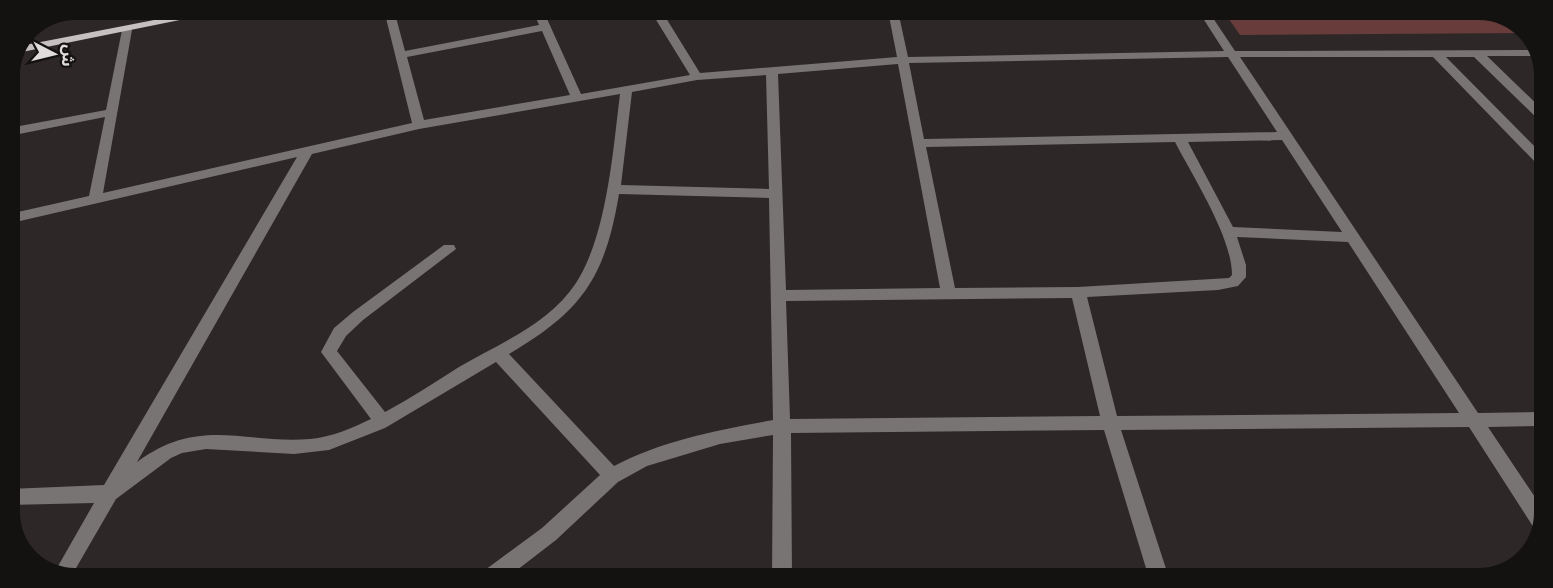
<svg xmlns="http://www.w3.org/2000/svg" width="1553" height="588" viewBox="0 0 1553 588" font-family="Ubuntu,'Noto Sans Arabic',sans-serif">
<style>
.green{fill:#673c3a}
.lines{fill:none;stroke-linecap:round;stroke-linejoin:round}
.minor{fill:#787474;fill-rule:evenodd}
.major{fill:#c7c0c0;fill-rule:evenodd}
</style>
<rect width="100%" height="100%" fill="#2d2727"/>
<path class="green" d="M1224,12L1500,13L1529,33L1240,35Z"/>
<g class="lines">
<path class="minor" d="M384,10H394L405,51L539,25L533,10H543L581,94L690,75L650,10H661L700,73L897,57L888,11H898L908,57L1224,51L1199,12H1209L1235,51L1536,50L1539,56H1487L1544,111L1543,121L1539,120L1474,57H1446L1543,155V166L1538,165L1433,57H1240L1478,413L1541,412V426L1488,427L1541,506L1540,530L1534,528L1469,427L1121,430L1169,578H1149L1104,430L791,433L792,577H772L773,435L720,444L647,466L618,482L556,540L508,577L482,576L485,570L542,528L600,475L496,362L385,428L329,450L294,454L206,449L182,453L171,458L116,499L72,575H53L94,503L9,505V489L104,485L297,157L20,221L16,237L9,242V214L89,196L105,117L9,136V128L106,110L122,30L127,27L132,30L103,193L412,123ZM542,31L570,95L424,120L407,57ZM1228,57L1277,132L924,139L909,63ZM898,64L940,288L786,290L778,74ZM766,75L769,189L621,185L632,92L697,80ZM620,94C613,150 607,235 576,283C549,324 500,343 459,367C435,382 411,398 385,412L337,351L346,336L363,320L456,249L454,245H444L353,312L334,328L321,352L371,419C352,428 332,437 310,439C242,444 200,416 137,462L312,154L419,129ZM1282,140L1342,232L1233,227L1188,142ZM1175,142C1193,177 1232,237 1232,275L1229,278L1078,287L955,288L926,147ZM619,194L769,198L773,420C719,430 663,440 614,466L509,354C582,311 605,278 619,194ZM1237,237L1348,242L1459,413L1117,416L1087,297L1218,290L1238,286L1246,277V265ZM1072,298L1100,416L790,419L786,301Z"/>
<path class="major" d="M211,9H234L17,53L20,46Z"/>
</g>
<path d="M0 0H1553V588H0ZM75 20H1479A55 55 0 0 1 1534 75V513A55 55 0 0 1 1479 568H75A55 55 0 0 1 20 513V75A55 55 0 0 1 75 20Z" fill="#141111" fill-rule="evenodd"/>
<g transform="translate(54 54) rotate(97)" stroke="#141111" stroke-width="4.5" paint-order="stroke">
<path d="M0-4.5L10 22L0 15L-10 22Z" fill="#e1dcdc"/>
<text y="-9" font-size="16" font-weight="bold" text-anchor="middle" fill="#e1dcdc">ش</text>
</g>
</svg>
